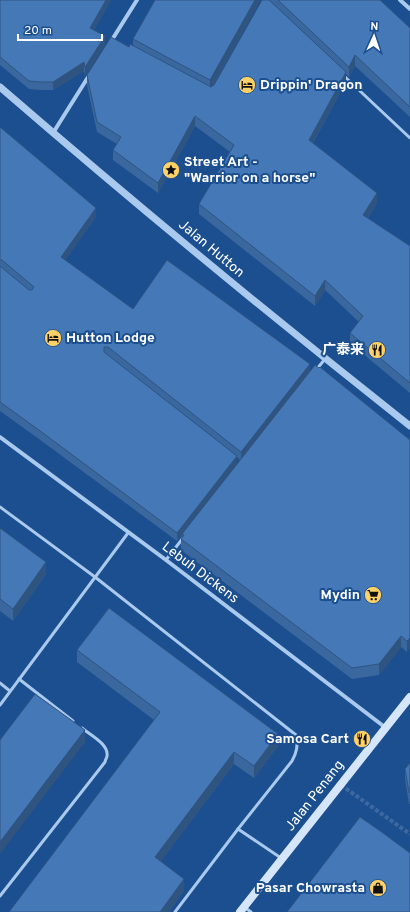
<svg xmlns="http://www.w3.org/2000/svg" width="410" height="912" viewBox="0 0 410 912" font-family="Overpass,'Noto Sans SC',sans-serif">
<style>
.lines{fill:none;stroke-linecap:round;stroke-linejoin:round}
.minor-tunnel{stroke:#3d69a0;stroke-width:4;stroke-dasharray:4 2;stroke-linecap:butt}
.service{stroke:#a9c9ee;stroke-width:3}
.minor{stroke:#a9c9ee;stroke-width:4}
.tertiary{stroke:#a9c9ee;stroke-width:7}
.secondary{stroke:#d6e6fa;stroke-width:8}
.wall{fill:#3a679d;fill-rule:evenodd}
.shaded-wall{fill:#305480}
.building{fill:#4478b7;stroke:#305480}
.labels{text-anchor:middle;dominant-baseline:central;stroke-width:4;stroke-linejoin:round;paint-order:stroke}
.poi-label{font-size:14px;font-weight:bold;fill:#fff;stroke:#1b4f8f;text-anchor:end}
.street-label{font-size:14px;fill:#fff;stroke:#1b4f8f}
</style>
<rect width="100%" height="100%" fill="#1b4f8f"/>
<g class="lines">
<path class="minor-tunnel" d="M341,785L410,834"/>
<g class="service">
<path d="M344,76L410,138"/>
<path d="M316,370L325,359"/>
<path d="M0,507L95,577L296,735C298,746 297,752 292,761L238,829L175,912"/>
<path d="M166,560L183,538"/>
<path d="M19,679L73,721"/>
<path d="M0,683L10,691"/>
<path d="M0,705L128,533"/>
<path d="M238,829L281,858"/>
<path d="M0,896L105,762C105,760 107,758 107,756C109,744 90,735 82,728"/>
<path d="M244,907L251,912"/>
</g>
<g class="minor">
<path d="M400,0L410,9"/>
<path d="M110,43L137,0"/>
<path d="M53,133L90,74"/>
<path d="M0,437L166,560L386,728"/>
</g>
<path class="tertiary" d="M0,87C134,203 271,316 410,426"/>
<path class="secondary" d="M240,912L410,697"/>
</g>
<g class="wall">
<path d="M0,0H111L94,30L105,44L85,76L84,71L53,90H41L29,89L0,65Z"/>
<path d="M155,0H260V1L212,87L214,85L262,0H380L410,28V117L355,66L349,77L346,74V82L313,143L377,203L368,218L410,246V393L350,343V333L359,322L325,290L315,306L199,214V204L230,152L195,126L158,193L113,160V150L117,144L97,132L87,85V75L129,47L133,46V39Z"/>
<path d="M0,127L96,217L65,260L133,309L310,371L410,440L407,652L401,647L379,675L352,679L181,550V539L182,538V535L177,541L43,442L0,411ZM237,457L240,460L237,464Z"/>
<path d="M0,528L46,574L13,621L0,611Z"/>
<path d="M77,650L278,746L254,778L234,764L160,862L184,891L169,912H9L154,720L77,662Z"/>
<path d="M410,763V804H409L405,780V769Z"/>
</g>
<g class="shaded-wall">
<path d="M106,0H111L90,37V28Z"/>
<path d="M255,0H260V1L210,90V80Z"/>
<path d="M105,36V44L85,76V67Z"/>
<path d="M355,55V66L349,77V67Z"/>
<path d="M84,62V71L53,90V82Z"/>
<path d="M346,72V82L309,150V140Z"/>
<path d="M195,116V126L158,193V183Z"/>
<path d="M377,193V203L363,225V215Z"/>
<path d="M96,208V217L61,266V257Z"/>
<path d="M325,280V290L315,306V296Z"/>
<path d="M310,364V373L241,460V452Z"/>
<path d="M237,456V465L182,534V535L177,541V533Z"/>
<path d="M46,562V574L13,621V609Z"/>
<path d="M401,636V647L379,675V664Z"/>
<path d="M410,638V649L407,652V641Z"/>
<path d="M85,730V742L0,854V842Z"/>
<path d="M278,734V746L254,778V766Z"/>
<path d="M234,752V764L155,869V857Z"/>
<path d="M184,879V891L169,912H160Z"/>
</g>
<g class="building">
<path d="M0,0H106L90,28L105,36L85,67L84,62L53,82H41L29,81L0,57Z"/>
<path d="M155,0H255L210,80L133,39Z"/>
<path d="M262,0H269L346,72L309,140L377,193L363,215L410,246V383L350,333L363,316L325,280L315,296L199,204L234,145L195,116L158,183L113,150L121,137L97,122L87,75L111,37L129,47L130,44L211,87L214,85Z"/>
<path d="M278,0H380L410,28V107L355,55L349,67Z"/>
<path d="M0,127L96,208L61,257L133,309L167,260L310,364L241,452L108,347H104V352L237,456L177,533L43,433L0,402V266L29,290H32L34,287L2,260H0Z"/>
<path d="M315,365L319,368L320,367L410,440V638L407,641L401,636L379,664L352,668L181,539L184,535L182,534Z"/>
<path d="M0,528L46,562L13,609L0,599Z"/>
<path d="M109,608L278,734L254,766L234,752L155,857L184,879L160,912H9L160,712L77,650Z"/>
<path d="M35,694L85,730L0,842V740Z"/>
<path d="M410,763V793L409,792L405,769Z"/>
<path d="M360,817L383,833L410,853V912H287Z"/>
</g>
<defs>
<symbol id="hotel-disc" viewBox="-11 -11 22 22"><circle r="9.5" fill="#ffd166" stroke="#1b4f8f"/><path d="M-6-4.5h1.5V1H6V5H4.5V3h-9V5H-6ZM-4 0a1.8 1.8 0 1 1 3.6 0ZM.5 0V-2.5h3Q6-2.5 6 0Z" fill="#111"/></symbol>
<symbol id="sight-disc" viewBox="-11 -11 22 22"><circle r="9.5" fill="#ffd166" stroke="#1b4f8f"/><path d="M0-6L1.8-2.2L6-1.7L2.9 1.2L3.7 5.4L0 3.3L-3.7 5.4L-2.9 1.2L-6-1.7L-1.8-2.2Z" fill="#111"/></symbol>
<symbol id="restaurant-disc" viewBox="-11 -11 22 22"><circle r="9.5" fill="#ffd166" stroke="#1b4f8f"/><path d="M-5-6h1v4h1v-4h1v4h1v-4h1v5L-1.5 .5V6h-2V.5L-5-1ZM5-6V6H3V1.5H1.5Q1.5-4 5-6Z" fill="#111"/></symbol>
<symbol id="supermarket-disc" viewBox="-11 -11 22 22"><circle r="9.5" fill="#ffd166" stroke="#1b4f8f"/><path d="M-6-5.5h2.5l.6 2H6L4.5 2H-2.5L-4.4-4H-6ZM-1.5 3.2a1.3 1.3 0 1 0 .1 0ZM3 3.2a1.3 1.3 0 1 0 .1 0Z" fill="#111"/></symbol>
<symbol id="shop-disc" viewBox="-11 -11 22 22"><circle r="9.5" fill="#ffd166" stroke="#1b4f8f"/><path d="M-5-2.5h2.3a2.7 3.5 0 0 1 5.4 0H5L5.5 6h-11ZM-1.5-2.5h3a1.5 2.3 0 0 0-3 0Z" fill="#111"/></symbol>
</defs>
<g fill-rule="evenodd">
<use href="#hotel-disc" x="237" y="75" width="20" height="20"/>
<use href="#sight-disc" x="161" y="160" width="20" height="20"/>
<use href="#hotel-disc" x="43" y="328" width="20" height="20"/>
<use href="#restaurant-disc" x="367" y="340" width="20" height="20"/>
<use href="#supermarket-disc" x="363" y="585" width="20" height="20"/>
<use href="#restaurant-disc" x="352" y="729" width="20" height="20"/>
<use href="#shop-disc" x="368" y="878" width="20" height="20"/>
</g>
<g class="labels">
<g class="poi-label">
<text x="260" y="85" text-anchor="start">Drippin' Dragon</text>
<text x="184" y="162" text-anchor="start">Street Art -<tspan x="184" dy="16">"Warrior on a horse"</tspan></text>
<text x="66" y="338" text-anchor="start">Hutton Lodge</text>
<text x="364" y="350">广泰来</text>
<text x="360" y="595">Mydin</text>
<text x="349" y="739">Samosa Cart</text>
<text x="365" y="888">Pasar Chowrasta</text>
</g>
<g class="street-label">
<text transform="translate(211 249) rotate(40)">Jalan Hutton</text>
<text transform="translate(200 573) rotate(37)">Lebuh Dickens</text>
<text transform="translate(315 796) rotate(-52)">Jalan Penang</text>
</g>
</g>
<g transform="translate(374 36) rotate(3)" stroke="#1b4f8f" stroke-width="3" paint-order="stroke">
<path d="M0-3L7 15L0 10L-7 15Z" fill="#ffffff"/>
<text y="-6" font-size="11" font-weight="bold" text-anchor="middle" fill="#ffffff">N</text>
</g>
<path d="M18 34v6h84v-6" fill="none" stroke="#ffffff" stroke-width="2"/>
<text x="24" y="34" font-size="12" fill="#ffffff" stroke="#1b4f8f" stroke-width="3" paint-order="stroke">20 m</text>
</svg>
